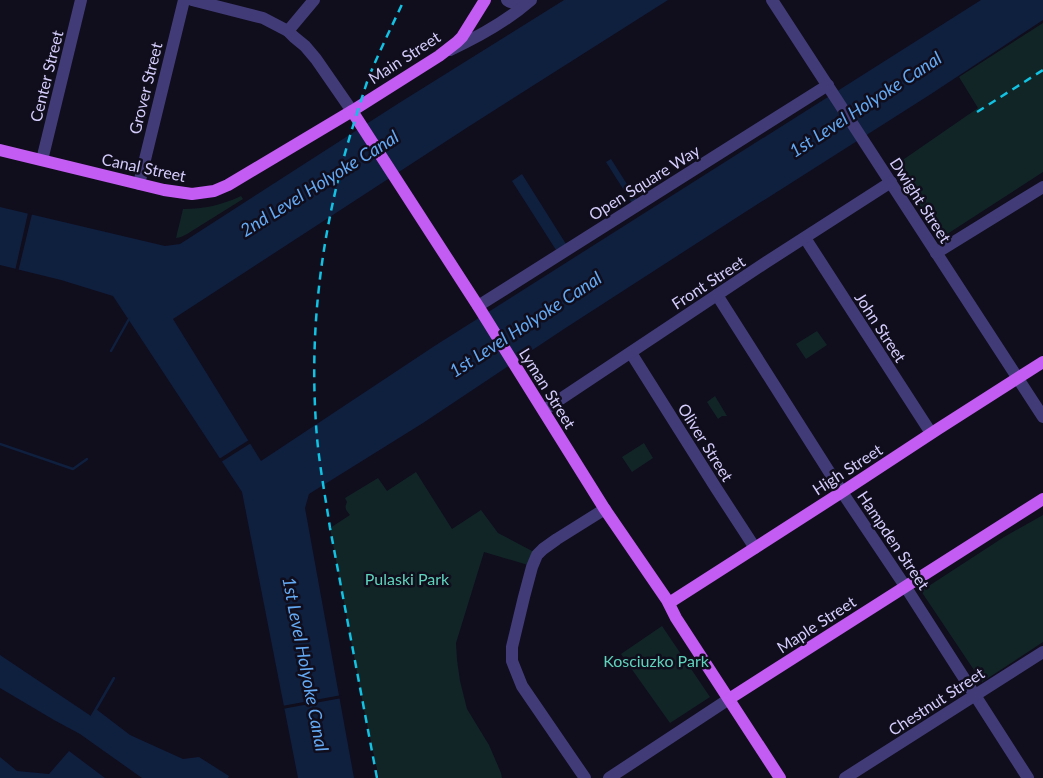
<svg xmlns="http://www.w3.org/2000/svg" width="1043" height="778" viewBox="0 0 1043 778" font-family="Lato,sans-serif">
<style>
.green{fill:#112526}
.water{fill:#0f1f3e}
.pier{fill:#100d1c}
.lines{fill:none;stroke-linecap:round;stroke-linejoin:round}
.stream{stroke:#0f1f3e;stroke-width:2.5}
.minor{stroke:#413c78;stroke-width:12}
.major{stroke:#c25cf2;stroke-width:12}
.rail{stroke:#12c2e2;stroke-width:2.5;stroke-dasharray:8 6;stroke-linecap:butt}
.labels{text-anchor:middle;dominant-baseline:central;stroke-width:5;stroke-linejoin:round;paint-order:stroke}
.street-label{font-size:16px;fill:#d4ccfb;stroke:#100d1c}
.park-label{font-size:16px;fill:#5fd4bd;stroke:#100d1c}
.water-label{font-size:18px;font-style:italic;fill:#63a9f3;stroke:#100d1c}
</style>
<rect width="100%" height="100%" fill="#100d1c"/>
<g class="green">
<path d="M1043,23V172L941,238L894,166L978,108L959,77Z"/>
<path d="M241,196L243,199L187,234L181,237L176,238L183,209C204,209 222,205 241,196Z"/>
<path d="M817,331L827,345L806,359L796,344Z"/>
<path d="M715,396L727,416H722L718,419L707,402Z"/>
<path d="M644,443L653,458L632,472L622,457Z"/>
<path d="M416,472L452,529L481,510L498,533L534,552L528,565L484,552L456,643L457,660L460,681L467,709L489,745L501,773L502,778H379L365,715L330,528L350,515C346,510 344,508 347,502L345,498L378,478L387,491Z"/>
<path d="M1043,515V642L982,682L921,591L1004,537Z"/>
<path d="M662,626L710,697L670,723L621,654Z"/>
</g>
<g class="water">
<path d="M564,0H668L468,127L173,319L261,461L436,345L981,0H1043V20L931,94L739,216L564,329L423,423L309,494L305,508L354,778H298L242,492L113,296L61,280L0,265V207L165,246L180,244L399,103Z"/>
<path d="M611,159L637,200L632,203L606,162Z"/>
<path d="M522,174L566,244L556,250L512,181Z"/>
<path d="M0,655L91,716L96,709L130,735L183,759L199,757L229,776L228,778H142L80,734L54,720L0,688Z"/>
<path d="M69,751L105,778H0V757L17,771L49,774Z"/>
</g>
<g class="pier">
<path d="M28,213L32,214L18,272L15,271Z"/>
<path d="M249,440L251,443L221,462L219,459Z"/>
<path d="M342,695V698L282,709V706Z"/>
</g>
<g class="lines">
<g class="stream">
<path d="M111,351L129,319"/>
<path d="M0,444L73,469L87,459"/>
<path d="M92,716L114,678"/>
</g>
<g class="minor">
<path d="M192,0L263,18L288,31L294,37L305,46L316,59L352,111"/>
<path d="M507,0C514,5 520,4 527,0"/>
<path d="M772,0L1043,417"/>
<path d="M288,31L314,0"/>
<path d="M450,50C478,37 507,21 531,0"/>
<path d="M42,160L81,0"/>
<path d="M139,184L184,0"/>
<path d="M805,238L931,433"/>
<path d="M936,253L1043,187"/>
<path d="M717,295L842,492L905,586L1028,778"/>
<path d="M478,306L828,85"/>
<path d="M631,353L716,488L755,548"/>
<path d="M544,410L765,263L891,182"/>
<path d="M585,778L522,686L512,661V647L524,597L532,567L537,555L543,549L557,539L605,509"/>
<path d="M609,778L729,699"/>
<path d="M845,778L1043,652"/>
</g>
<g class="major">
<path d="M352,111L478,306L604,508L667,600L676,618L780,778"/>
<path d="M0,150L164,190L192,194L214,191L228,185L352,111L439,56L457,42L462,37L485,0"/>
<path d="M669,603L842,492L938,429L1043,362"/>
<path d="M729,699L1043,499"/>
</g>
<g class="rail">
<path d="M977,112L1043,70"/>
<path d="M377,778L330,528C325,494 318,459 316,424C309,322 323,223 353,126C358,110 363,94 368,79C379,52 392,26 404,0"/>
</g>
</g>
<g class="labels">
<g class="street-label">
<text transform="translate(404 57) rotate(-33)">Main Street</text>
<text transform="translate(46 76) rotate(-76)">Center Street</text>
<text transform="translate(145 88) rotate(-76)">Grover Street</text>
<text transform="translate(144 167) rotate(12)">Canal Street</text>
<text transform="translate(644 182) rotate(-32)">Open Square Way</text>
<text transform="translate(921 200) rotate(57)">Dwight Street</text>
<text transform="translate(708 282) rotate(-33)">Front Street</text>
<text transform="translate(881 327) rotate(57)">John Street</text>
<text transform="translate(548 388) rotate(58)">Lyman Street</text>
<text transform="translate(706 442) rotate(58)">Oliver Street</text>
<text transform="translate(847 469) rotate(-33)">High Street</text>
<text transform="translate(894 540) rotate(56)">Hampden Street</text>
<text transform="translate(816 624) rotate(-33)">Maple Street</text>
<text transform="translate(936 701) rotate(-33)">Chestnut Street</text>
</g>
<g class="park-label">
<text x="407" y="578">Pulaski Park</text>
<text x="656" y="660">Kosciuzko Park</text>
</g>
<g class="water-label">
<text transform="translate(865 104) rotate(-33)">1st Level Holyoke Canal</text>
<text transform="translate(319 183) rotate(-32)">2nd Level Holyoke Canal</text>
<text transform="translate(525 324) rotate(-33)">1st Level Holyoke Canal</text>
<text transform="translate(306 664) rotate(79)">1st Level Holyoke Canal</text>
</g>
</g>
</svg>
